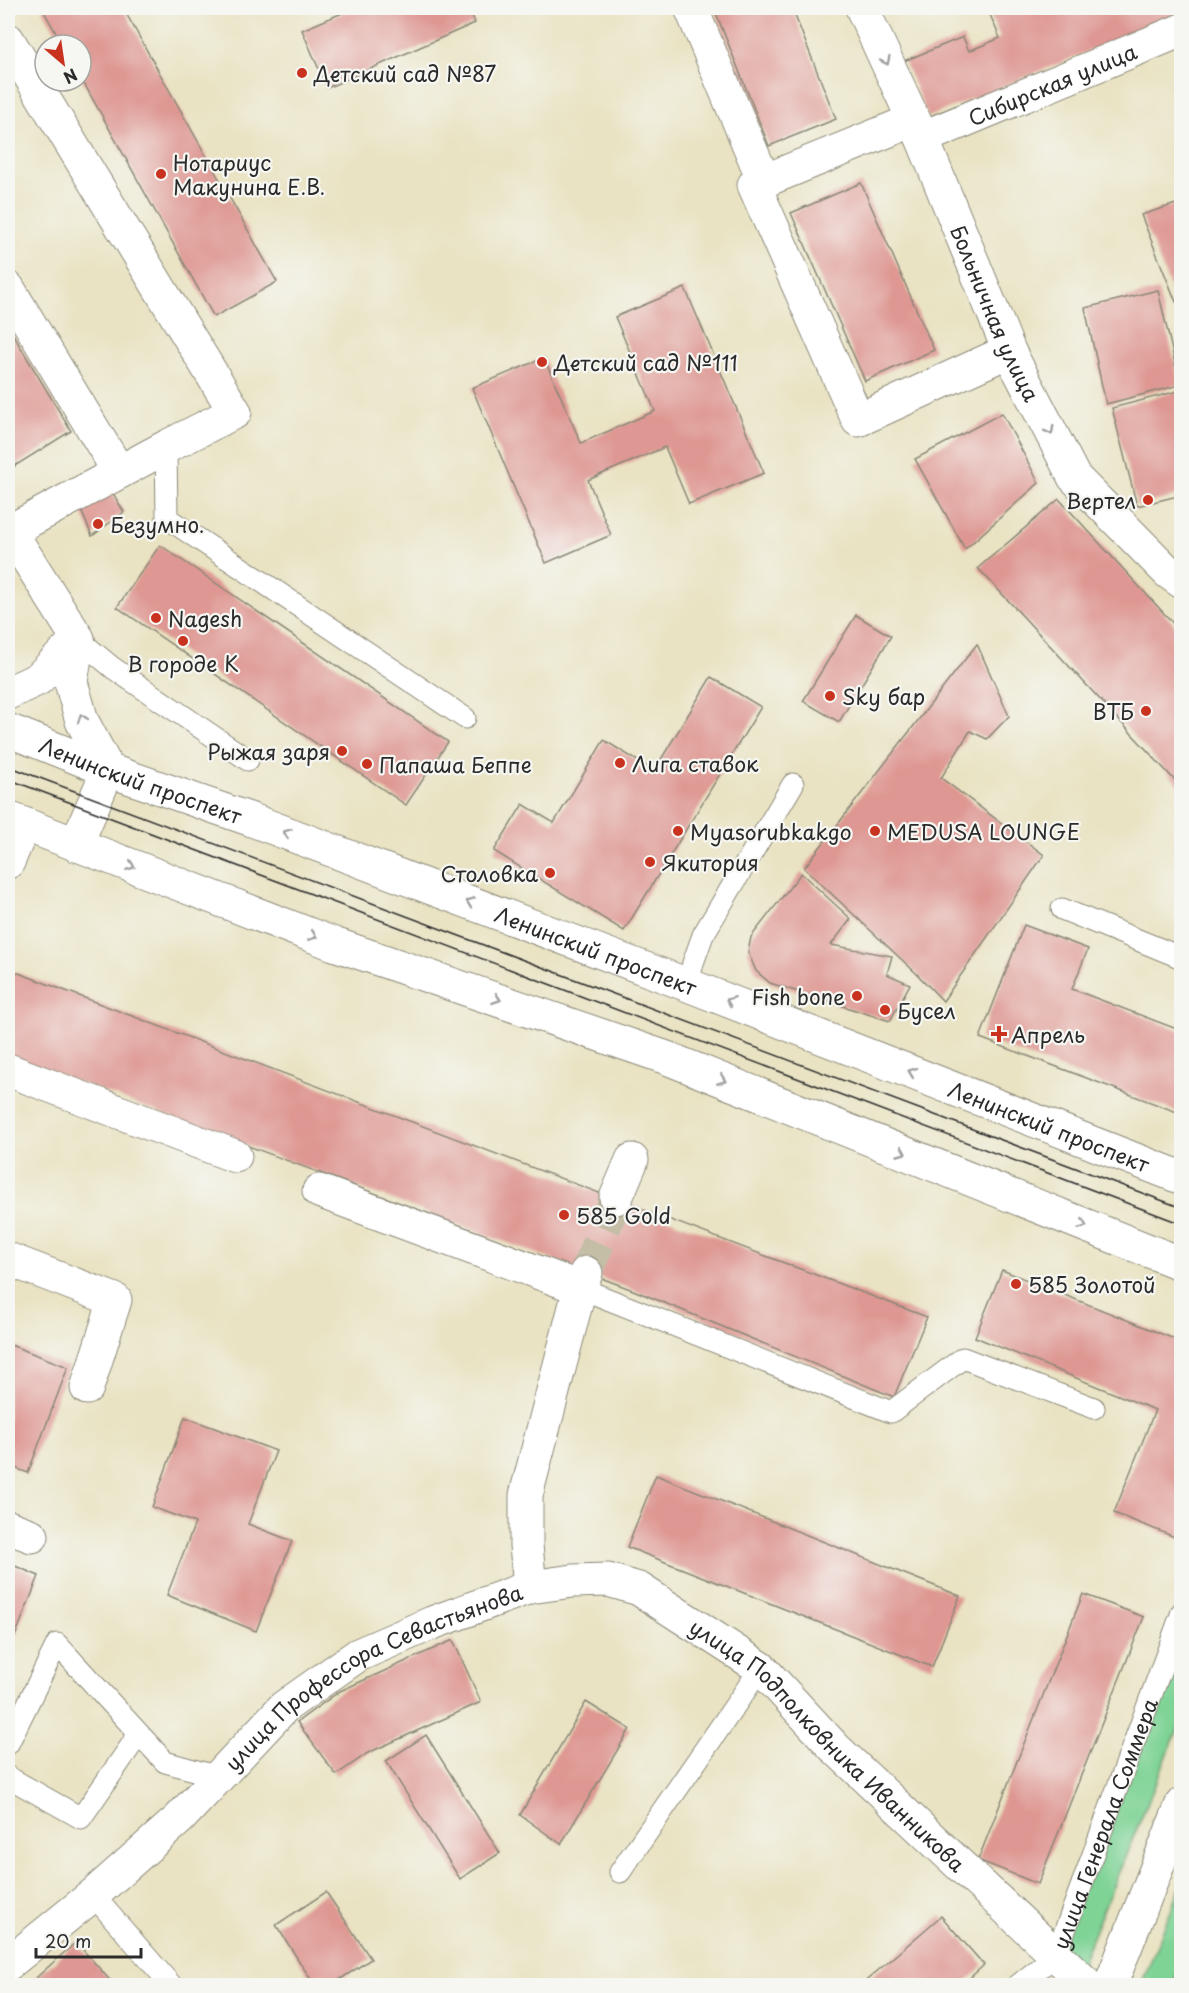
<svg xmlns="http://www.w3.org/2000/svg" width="1189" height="1993" viewBox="0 0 1189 1993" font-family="'Playpen Sans',sans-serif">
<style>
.green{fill:#7ed395;stroke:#547f60;stroke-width:1.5}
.building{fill:#de9792}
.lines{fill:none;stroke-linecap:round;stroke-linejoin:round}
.street-tunnel{stroke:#c3bea5;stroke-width:33;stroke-dasharray:33 16;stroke-linecap:butt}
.lane-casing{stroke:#8a8777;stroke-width:23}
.street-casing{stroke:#8a8777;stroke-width:35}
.secondary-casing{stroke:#8a8777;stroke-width:35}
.primary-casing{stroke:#8a8777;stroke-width:35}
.lane{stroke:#fff;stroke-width:21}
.street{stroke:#fff;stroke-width:33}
.secondary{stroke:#fff;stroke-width:33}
.primary{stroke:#fff;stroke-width:33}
.tram{stroke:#2b2b2b;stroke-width:1.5}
.oneway{stroke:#a0a0a0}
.poi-dot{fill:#c8321e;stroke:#f6f6f2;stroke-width:2}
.labels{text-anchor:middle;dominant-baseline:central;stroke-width:4.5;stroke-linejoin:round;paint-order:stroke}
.poi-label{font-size:21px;fill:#2b2b2b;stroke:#f6f6f2;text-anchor:start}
.street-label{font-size:21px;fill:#2b2b2b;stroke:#f6f6f2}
</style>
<rect width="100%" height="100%" fill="#f6f6f2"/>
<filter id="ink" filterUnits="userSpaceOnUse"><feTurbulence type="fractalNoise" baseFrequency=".0167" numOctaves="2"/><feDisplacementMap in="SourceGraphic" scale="12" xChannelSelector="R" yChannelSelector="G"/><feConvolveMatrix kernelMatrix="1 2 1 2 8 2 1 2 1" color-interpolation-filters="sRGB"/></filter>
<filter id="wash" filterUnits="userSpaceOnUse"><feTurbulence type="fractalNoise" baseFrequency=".008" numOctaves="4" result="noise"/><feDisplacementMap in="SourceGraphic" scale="24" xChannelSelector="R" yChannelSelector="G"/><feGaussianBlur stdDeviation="1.35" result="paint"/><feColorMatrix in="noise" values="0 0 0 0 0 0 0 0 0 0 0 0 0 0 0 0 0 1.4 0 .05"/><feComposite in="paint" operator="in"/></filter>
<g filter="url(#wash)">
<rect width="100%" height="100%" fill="#e9e3c3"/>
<g class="green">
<path d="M1181,1638V1722L1080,1966L1058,1940Z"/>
<path d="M1181,1886V1963L1173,1985H1141Z"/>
</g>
<g id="blocks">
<g class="building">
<path d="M42,8H123L277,282L214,317L81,78V45H63Z"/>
<path d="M354,8H469L475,23L327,88L302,30Z"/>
<path d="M714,8H792L836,119L769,146Z"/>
<path d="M994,8H1182V13L928,117L904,61L963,37L969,51L1000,38L988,10Z"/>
<path d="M861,183L934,350L865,381L791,213Z"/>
<path d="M1182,202V300L1176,302L1141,215Z"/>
<path d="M685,288L764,473L689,504L665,447L588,480L611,535L546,563L472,388L544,358L581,443L655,411L615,317Z"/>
<path d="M1158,290L1180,385L1106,404L1085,308Z"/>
<path d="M8,326L71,431L10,469L8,465Z"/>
<path d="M1182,390V495L1137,506L1112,408Z"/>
<path d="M1002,413L1039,483L965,549L915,459Z"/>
<path d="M111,490L124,512L92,536L80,508Z"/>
<path d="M1059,499L1182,633V788L978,568Z"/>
<path d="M160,545L448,742L406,805L117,607Z"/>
<path d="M856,615L891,636L839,722L803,701Z"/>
<path d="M977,644L1009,716L987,739L970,731L941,778L1044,855L943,1001L916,973L804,868Z"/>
<path d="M711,677L761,707L624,931L494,851L523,804L554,823L604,740L654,771Z"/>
<path d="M801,873L851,919L831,945L892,956L887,974L910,984L890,1021L770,983L756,971L748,952L751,937Z"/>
<path d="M1024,925L1088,949L1072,989L1182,1031V1114L980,1038Z"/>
<path d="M8,969L927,1317L894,1397L633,1290L8,1056Z"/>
<path d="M1002,1270L1182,1342V1540L1114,1513L1155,1410L975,1337Z"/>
<path d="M8,1344L68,1367L28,1473L8,1465Z"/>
<path d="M185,1417L276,1451L248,1524L292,1541L256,1631L167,1595L195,1523L152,1507Z"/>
<path d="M656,1475L960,1596L932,1667L627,1547Z"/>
<path d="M8,1563L39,1576L8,1654Z"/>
<path d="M1083,1594L1144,1617L1038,1884L978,1860Z"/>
<path d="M453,1640L481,1702L368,1753L336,1775L297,1722L340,1691Z"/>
<path d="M586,1702L630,1729L561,1844L520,1815Z"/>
<path d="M426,1735L500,1853L460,1879L386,1761Z"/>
<path d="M326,1892L371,1959L330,1986H315L276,1925Z"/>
<path d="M941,1916L984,1965L961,1986H860Z"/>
<path d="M76,1942L115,1986H27Z"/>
</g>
</g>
</g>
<g filter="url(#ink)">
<use href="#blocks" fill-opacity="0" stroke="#8a8777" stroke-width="1.5"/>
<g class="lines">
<path class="street-tunnel" d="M586,1273L616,1198"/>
<defs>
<g id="lane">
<path d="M166,447L167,518L465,718"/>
<path d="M78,639L113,668L248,760"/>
<path d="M1062,909L1182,958"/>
<path d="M688,985L693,963L703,935L793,784"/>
<path d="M580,1288L891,1412L963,1358L1094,1408"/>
<path d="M8,1744L57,1644L165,1762L219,1777"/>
<path d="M8,1777L81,1818L139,1734"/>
<path d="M620,1872L761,1668"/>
<path d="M93,1895L172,1986"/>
<path id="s1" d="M1017,1986L1056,1955L1182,1612"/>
</g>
<g id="street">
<path d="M691,8L764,181"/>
<path id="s2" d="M862,8L922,138L1009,351L1074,477L1168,572L1182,582"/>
<path d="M8,40L235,412L166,447L10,531"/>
<path d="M914,120L754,185L858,420L1009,351"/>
<path id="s3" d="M922,138L1182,30"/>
<path d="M8,288L119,472"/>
<path d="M8,862L24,824"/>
<path d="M8,1070L235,1156"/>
<path d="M319,1191L580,1288"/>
<path d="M616,1198L632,1160"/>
<path d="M8,1259L115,1300L87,1388"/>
<path d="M8,1527L32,1536"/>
<path d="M530,1587L526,1545V1495L580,1288L586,1273"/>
<path id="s4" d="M8,1964L93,1895L179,1819L284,1707L358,1655L432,1623L530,1587L573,1581L608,1580L639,1589L761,1668L834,1747L1089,1986"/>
<path d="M1110,1986L1182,1804"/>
</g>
<g id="secondary">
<path d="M8,528L78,639L71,682L82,721L108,770L76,845"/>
<path d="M8,693L38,679L78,639"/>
</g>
<g id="primary">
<path id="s5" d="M8,730L108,770L252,820L688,985L1182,1178"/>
<path d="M8,818L334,944L667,1058L1182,1264"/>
</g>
</defs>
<use href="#lane" class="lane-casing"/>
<use href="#street" class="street-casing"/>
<use href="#secondary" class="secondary-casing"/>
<use href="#primary" class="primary-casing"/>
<use href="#lane" class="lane"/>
<use href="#street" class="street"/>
<use href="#secondary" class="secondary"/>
<use href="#primary" class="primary"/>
<g class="tram">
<path d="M8,766L1182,1208"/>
<path d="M8,779L1182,1224"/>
</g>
</g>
<defs><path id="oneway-chevron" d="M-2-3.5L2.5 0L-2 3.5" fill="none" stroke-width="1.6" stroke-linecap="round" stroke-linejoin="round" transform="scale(1.5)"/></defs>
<g class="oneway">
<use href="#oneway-chevron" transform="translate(886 61) rotate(65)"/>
<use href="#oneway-chevron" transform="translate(1050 431) rotate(63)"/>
<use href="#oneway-chevron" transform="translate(82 718) rotate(-110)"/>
<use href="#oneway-chevron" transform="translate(287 833) rotate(-159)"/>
<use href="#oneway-chevron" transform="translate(131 866) rotate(21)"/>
<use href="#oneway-chevron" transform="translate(470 902) rotate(-159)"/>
<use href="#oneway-chevron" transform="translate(313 936) rotate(21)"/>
<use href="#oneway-chevron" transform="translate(497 999) rotate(19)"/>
<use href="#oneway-chevron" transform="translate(730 1001) rotate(-159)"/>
<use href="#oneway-chevron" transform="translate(912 1072) rotate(-159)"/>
<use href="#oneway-chevron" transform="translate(722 1080) rotate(22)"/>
<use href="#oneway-chevron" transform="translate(902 1152) rotate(22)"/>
<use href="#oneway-chevron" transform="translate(1083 1225) rotate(22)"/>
</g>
</g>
<g class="poi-dot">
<circle cx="302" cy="73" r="6"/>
<circle cx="161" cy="174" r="6"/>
<circle cx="542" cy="362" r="6"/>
<circle cx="1148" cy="500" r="6"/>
<circle cx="98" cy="524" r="6"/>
<circle cx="156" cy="618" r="6"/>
<circle cx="183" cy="641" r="6"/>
<circle cx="830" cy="696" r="6"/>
<circle cx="1146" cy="711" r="6"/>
<circle cx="342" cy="751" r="6"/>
<circle cx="620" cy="763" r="6"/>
<circle cx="367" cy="764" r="6"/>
<circle cx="678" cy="831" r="6"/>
<circle cx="875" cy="831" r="6"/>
<circle cx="650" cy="862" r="6"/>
<circle cx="550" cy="873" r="6"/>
<circle cx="857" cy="996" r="6"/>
<circle cx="885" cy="1010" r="6"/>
<path d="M996 1025h6v6h6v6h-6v6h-6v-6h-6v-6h6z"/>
<circle cx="564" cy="1215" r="6"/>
<circle cx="1016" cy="1284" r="6"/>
</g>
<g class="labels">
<g class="poi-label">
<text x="314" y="73">Детский сад №87</text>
<text x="173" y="162">Нотариус<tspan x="173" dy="24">Макунина Е.В.</tspan></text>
<text x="554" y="362">Детский сад №111</text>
<text x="1136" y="500" text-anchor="end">Вертел</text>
<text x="110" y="524">Безумно.</text>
<text x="168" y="618">Nagesh</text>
<text x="183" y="663" text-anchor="middle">В городе К</text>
<text x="842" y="696">Sky бар</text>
<text x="1134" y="711" text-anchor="end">ВТБ</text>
<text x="330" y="751" text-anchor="end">Рыжая заря</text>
<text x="632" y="763">Лига ставок</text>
<text x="379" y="764">Папаша Беппе</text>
<text x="690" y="831">Myasorubkakgo</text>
<text x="887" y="831">MEDUSA LOUNGE</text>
<text x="662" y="862">Якитория</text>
<text x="538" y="873" text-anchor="end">Столовка</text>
<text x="845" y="996" text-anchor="end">Fish bone</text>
<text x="897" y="1010">Бусел</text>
<text x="1011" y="1034">Апрель</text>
<text x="576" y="1215">585 Gold</text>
<text x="1028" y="1284">585 Золотой</text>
</g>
<g class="street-label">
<text stroke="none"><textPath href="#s3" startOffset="141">Сибирская улица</textPath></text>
<text stroke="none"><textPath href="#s2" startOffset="333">Больничная улица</textPath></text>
<text stroke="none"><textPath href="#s5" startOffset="142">Ленинский проспект</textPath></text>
<text stroke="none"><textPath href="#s5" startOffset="628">Ленинский проспект</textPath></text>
<text stroke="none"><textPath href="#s5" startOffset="1114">Ленинский проспект</textPath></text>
<text stroke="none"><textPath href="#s4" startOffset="470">улица Профессора Севастьянова</textPath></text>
<text stroke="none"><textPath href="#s4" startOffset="1010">улица Подполковника Иванникова</textPath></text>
<text stroke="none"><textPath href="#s1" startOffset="190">улица Генерала Соммера</textPath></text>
</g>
</g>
<rect width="1189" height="1993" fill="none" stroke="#f6f6f2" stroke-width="30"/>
<g transform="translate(63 63) rotate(151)"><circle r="28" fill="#f6f6f2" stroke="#a5a5a2" stroke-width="1.5"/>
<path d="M0-4.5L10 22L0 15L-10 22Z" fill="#c8321e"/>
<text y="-9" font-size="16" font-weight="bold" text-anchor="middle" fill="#2b2b2b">N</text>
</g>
<path d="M36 1948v9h105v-9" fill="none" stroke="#2b2b2b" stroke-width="3"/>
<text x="45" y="1948" font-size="18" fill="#2b2b2b" stroke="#f6f6f2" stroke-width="4.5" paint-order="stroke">20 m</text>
</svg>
